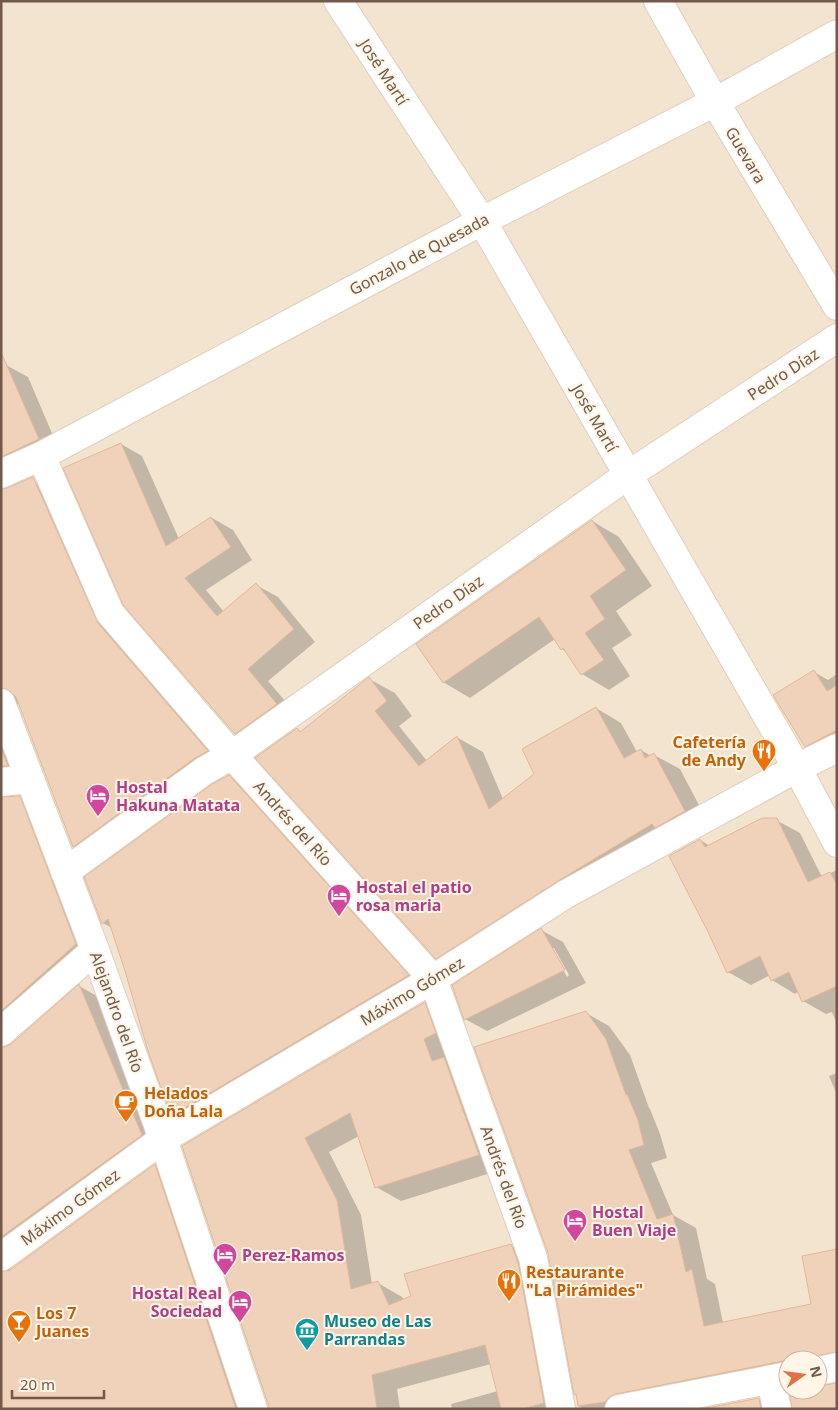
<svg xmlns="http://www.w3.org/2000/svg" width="838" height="1410" viewBox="0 0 838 1410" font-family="'Noto Sans',sans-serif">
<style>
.residential{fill:#f3e4d0;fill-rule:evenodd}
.shadow{fill:#0003;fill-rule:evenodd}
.building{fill:#f0d1b9;stroke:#e2b89a}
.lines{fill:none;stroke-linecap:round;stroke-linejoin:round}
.minor-casing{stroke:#dfcebd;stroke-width:30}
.minor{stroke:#fff;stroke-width:28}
.labels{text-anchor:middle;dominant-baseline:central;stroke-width:4;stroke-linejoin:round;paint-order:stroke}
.street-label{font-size:16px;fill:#725949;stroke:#fff6e7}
.food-label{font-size:16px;font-weight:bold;fill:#c56008;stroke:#fff6e7;text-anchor:start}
.hotel-label{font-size:16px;font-weight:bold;fill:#b23c85;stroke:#fff6e7;text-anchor:start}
.culture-label{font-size:16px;font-weight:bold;fill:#0d838f;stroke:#fff6e7;text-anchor:start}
</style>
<rect width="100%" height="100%" fill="#fbf2e1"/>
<path class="residential" d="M1,1H837V1409H1ZM788,1360H818V1390H788Z"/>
<g class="shadow">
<path d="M6,365L28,377L60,452L7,485L8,492H1V366Z"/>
<path d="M121,444L142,456L179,539L212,518L233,530L252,560L206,590L224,612L256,585L278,597L315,642L268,681L298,716L257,745L235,733Z"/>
<path d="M35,483L60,497L123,638L231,765L98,860L74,846L19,703L13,708L11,724L10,798L19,797L44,811L100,959L10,1042V1046L79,986L104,1000L166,1149L11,1265L10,1271L155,1166L179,1180L256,1409H1V498Z"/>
<path d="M592,521L619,537L652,586L616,611L632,635L612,648L630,676L609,690L582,674L568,653L562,649L555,639L470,698L443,682Z"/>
<path d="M814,672L828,680L837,674V757L830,760L805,746Z"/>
<path d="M369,679L395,693L412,716L399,726L427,761L458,738L483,752L503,799L536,774L596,708L621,723L637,752L641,750L651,756L654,755L680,769L710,826L583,895L462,973L437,958L297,729L302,732Z"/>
<path d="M229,776L251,789L430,988L194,1128L172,1115L112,928L103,923Z"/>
<path d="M776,820L800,833L822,877L837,870V1024L832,1012L826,1014L803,1001L799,991L795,994L772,980L770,975L751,985L728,972L700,840L710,846Z"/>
<path d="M541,930L563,942L586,983L487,1031L465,1019ZM551,948H554L569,975L567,977Z"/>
<path d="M425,1004L449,1018L503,1169L401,1201L376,1187L359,1136L329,1152L361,1215L372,1284L378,1283L402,1297L404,1300L511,1246L536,1260L567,1409H452L451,1404L498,1391L491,1364L397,1389L400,1409H269V1404L183,1147Z"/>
<path d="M586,1013L609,1026L630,1055L649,1108L650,1109L660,1134L667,1158L651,1163L673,1215L696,1228L707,1279L715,1284L723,1323L813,1305L837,1250V1369L826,1379V1383L818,1379V1360H788V1377L634,1409H583L579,1406L577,1395L575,1394Z"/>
<path d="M837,1073V1095L829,1076Z"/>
<path d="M758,1399L775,1409H708Z"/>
</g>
<g class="building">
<path d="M1,352L39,439L1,457Z"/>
<path d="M121,443L166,546L211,517L231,547L185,578L217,616L256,583L294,629L248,669L277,704L235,734L123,605L63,468Z"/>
<path d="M33,477L98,623L208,751L195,758L73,847L16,697L10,691L1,688V489L7,488Z"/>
<path d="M592,520L626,570L590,596L605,619L585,633L604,660L581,675L563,648L561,650L539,617L443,683L416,644Z"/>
<path d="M814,670L827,691L837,685V730L805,747L773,695Z"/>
<path d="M369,677L387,701L375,711L419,766L457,736L489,809L534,774L522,749L596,707L624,758L641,749L645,758L654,753L685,811L655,828L652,824L558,881L436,959L255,758L297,728L300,732Z"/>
<path d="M1,748L8,766H1Z"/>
<path d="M229,775L409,975L171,1116L148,1051L125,971L108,919L102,924L84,877L212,784Z"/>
<path d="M20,796L76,944L1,1011V797Z"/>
<path d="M762,818H777L808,882L830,872L837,885V986L802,1002L789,972L771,981L760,956L727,973L708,932L669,856L700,839L705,847Z"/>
<path d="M541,928L565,970L464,1020L452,985Z"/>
<path d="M79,984L142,1135L1,1237V1047H4L11,1044Z"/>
<path d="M425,1002L436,1033L424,1039L432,1061L444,1057L479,1155L375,1188L350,1113L305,1138L337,1200L351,1289L378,1281L389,1305L411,1296L404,1274L511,1244L518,1262L544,1403L523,1409H501L485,1345L372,1375L377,1409H268V1404L182,1146Z"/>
<path d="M586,1011L606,1039L626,1095L627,1094L638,1120L644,1145L629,1150L657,1219L673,1214L686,1272L692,1269L704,1326L811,1304L802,1256L837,1249V1352L815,1356L807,1360H788L616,1394L609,1397L605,1402L578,1406L576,1394L574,1395L548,1253L474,1047Z"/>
<path d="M155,1164L236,1409H1V1272L10,1270Z"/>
<path d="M837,1383V1409H792L789,1392L794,1390H818V1386Z"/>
<path d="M759,1398L761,1409H702Z"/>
</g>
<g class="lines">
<defs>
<g id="minor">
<path d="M338,1L482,221L797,768L837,843"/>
<path d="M658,1L715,102L837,306"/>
<path d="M41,456L110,613L232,755L433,979L533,1258L561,1409"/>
<path d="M1,474L41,456L482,221L715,102L837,34"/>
<path d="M1,703L95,950L163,1139L253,1409"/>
<path d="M1,782L30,779"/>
<path d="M65,872L204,771L232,755L628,475L837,338"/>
<path d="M1,1032L95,950"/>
<path d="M1,1257L163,1139L433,979L566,894L797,768L837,748"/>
<path d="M818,1371L837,1367"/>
<path d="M771,1380L777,1409"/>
<path d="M619,1409L788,1376"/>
</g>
</defs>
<use href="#minor" class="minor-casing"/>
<use href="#minor" class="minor"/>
</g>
<defs>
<symbol id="restaurant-pin" viewBox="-11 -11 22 30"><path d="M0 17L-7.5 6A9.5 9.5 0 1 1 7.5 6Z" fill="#e8710a" stroke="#fff6e7"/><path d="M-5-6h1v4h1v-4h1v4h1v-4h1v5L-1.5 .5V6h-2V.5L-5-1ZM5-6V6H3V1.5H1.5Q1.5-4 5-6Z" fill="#fff"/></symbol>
<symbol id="hotel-pin" viewBox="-11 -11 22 30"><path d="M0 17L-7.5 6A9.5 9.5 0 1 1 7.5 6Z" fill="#d1479c" stroke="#fff6e7"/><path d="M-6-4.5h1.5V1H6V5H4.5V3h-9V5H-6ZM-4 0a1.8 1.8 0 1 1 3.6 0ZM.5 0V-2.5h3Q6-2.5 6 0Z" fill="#fff"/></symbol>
<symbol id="cafe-pin" viewBox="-11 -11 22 30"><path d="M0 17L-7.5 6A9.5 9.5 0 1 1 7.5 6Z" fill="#e8710a" stroke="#fff6e7"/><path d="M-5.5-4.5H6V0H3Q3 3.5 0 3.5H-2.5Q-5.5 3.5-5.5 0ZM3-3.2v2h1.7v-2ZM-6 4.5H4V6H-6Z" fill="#fff"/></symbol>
<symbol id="bar-pin" viewBox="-11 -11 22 30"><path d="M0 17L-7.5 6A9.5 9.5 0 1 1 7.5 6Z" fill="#e8710a" stroke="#fff6e7"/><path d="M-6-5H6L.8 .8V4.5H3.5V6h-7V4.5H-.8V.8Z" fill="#fff"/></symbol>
<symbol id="museum-pin" viewBox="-11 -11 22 30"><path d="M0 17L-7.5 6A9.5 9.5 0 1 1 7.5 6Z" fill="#0f9aa8" stroke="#fff6e7"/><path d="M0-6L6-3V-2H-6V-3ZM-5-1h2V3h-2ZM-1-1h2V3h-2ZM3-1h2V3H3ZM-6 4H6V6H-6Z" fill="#fff"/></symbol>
</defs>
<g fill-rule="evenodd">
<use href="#restaurant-pin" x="750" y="737" width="28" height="38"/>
<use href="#hotel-pin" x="84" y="782" width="28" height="38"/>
<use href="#hotel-pin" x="325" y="882" width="28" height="38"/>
<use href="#cafe-pin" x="112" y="1088" width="28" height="38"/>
<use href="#hotel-pin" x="561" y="1207" width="28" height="38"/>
<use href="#hotel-pin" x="211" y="1241" width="28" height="38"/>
<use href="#restaurant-pin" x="495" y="1267" width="28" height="38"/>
<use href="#hotel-pin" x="226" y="1288" width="28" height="38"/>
<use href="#bar-pin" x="5" y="1308" width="28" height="38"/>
<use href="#museum-pin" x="293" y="1316" width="28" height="38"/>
</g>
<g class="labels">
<g class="street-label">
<text transform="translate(384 72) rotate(57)">José Martí</text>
<text transform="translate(746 155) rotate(59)">Guevara</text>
<text transform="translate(419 254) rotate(-28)">Gonzalo de Quesada</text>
<text transform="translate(783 374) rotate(-33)">Pedro Díaz</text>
<text transform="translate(595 418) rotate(60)">José Martí</text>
<text transform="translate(448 602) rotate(-35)">Pedro Díaz</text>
<text transform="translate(293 823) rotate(48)">Andrés del Río</text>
<text transform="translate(412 991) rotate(-31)">Máximo Gómez</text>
<text transform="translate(117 1012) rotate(70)">Alejandro del Río</text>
<text transform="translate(504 1177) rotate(70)">Andrés del Río</text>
<text transform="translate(70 1207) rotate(-36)">Máximo Gómez</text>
</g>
<g class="food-label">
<text x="746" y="742" text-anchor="end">Cafetería<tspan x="746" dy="18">de Andy</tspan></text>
<text x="144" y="1093">Helados<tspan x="144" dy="18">Doña Lala</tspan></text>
<text x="526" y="1272">Restaurante<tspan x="526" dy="18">"La Pirámides"</tspan></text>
<text x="36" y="1313">Los 7<tspan x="36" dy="18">Juanes</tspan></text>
</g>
<g class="hotel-label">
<text x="116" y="787">Hostal<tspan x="116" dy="18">Hakuna Matata</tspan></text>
<text x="356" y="887">Hostal el patio<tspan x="356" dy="18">rosa maria</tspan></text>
<text x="592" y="1212">Hostal<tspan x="592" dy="18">Buen Viaje</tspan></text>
<text x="242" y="1255">Perez-Ramos</text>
<text x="222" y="1293" text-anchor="end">Hostal Real<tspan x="222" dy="18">Sociedad</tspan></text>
</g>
<g class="culture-label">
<text x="324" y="1321">Museo de Las<tspan x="324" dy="18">Parrandas</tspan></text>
</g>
</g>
<rect width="838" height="1410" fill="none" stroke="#725949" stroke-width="5"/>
<g transform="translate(803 1375) rotate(76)"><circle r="24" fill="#fff6e7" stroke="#c7b7a8"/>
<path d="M0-4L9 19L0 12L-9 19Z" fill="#e47048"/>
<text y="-8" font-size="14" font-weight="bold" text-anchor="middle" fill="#725949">N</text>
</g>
<path d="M12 1390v8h92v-8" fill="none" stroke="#725949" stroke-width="2.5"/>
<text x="20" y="1390" font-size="15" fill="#725949" stroke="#fff6e7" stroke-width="4" paint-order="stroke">20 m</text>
</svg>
